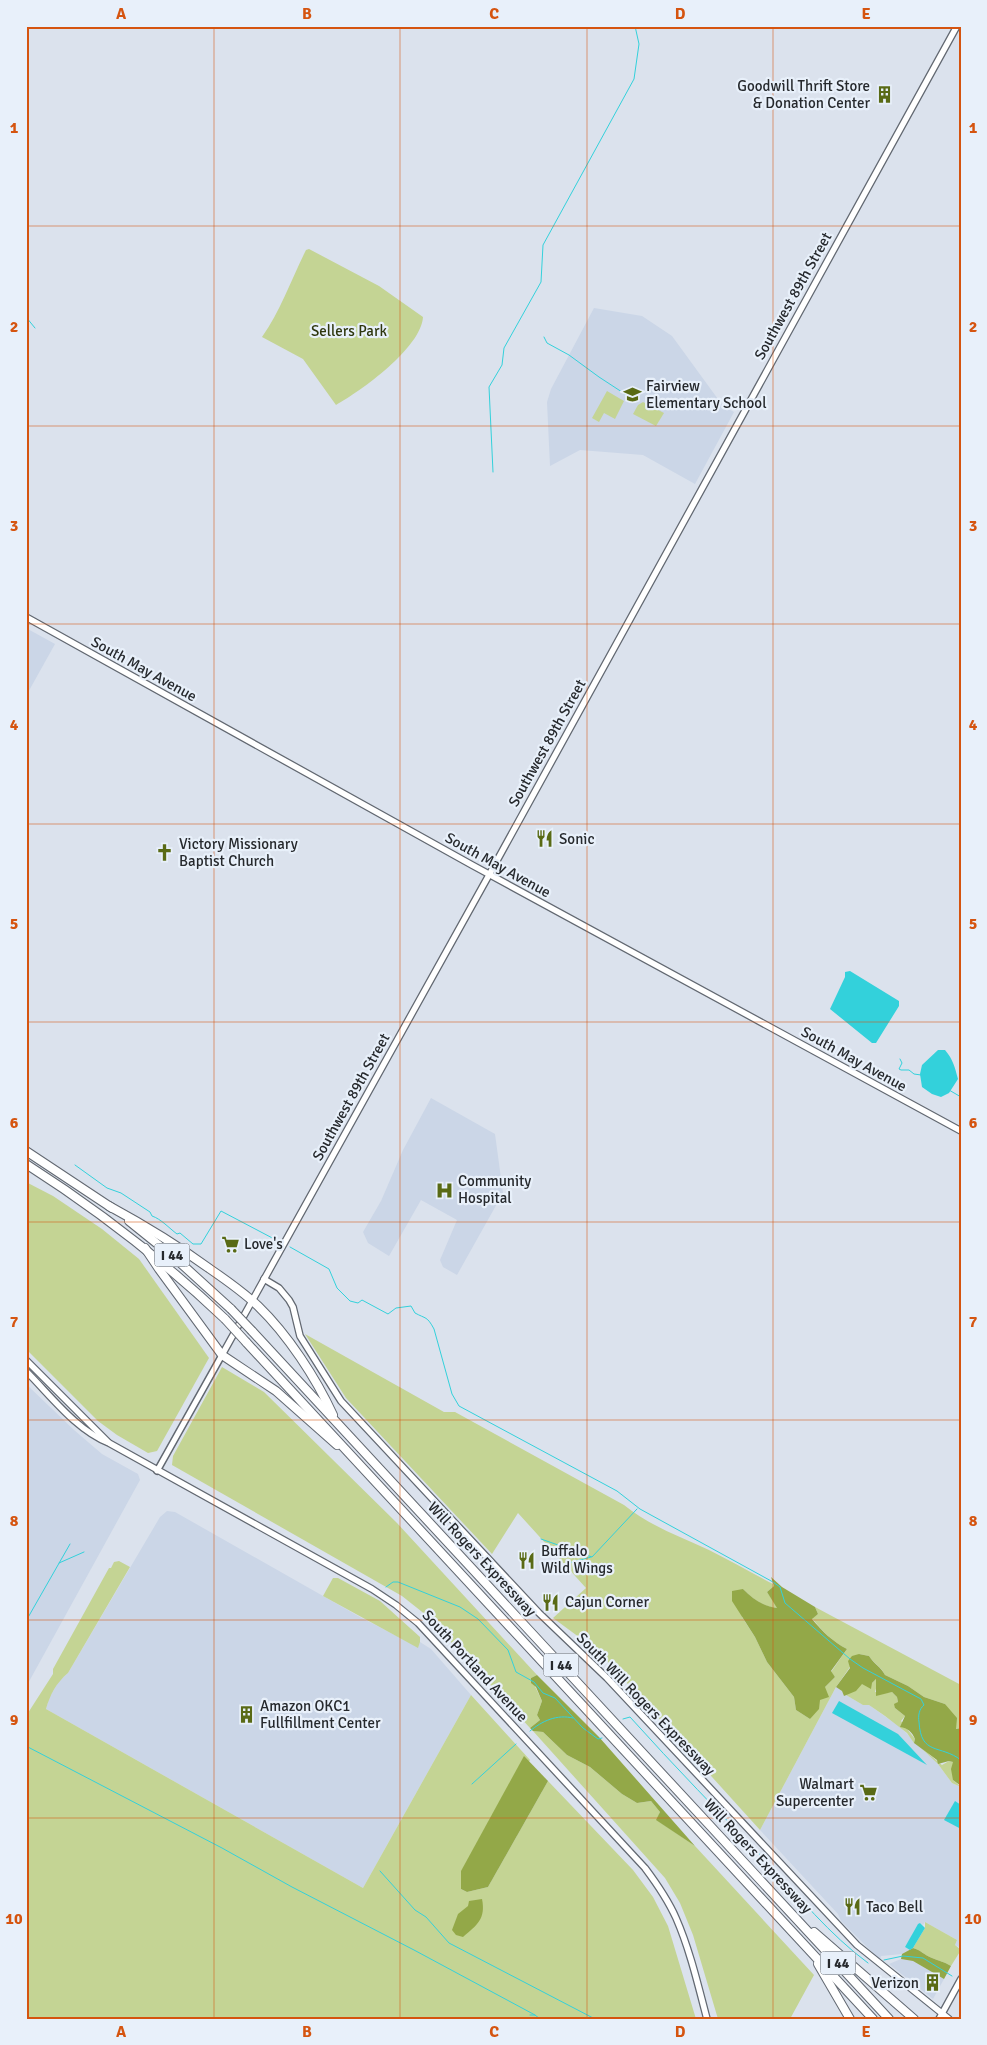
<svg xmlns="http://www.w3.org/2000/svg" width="987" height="2045" viewBox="0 0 987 2045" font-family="Signika,sans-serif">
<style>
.built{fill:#cbd6e7}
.green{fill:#c4d494}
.forest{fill:#93a848}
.water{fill:#33d1db}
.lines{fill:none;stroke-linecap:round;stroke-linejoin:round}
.stream{stroke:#33d1db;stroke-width:1}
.tertiary-casing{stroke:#626871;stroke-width:8}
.secondary-casing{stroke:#626871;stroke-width:8}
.motorway-casing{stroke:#626871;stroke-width:10}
.tertiary{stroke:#fff;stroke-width:5}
.secondary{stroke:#fff;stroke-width:5.5}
.motorway{stroke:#fff;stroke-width:8}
.motorway-bridge-casing{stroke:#626871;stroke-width:10;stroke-linecap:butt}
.motorway-bridge{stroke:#fff;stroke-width:8}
.grid{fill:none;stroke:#d5540f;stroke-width:1;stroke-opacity:0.55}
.labels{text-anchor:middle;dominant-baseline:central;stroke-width:4.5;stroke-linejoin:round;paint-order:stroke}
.shield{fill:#e8f0fa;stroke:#60656a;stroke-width:1}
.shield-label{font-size:14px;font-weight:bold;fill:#26292d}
.poi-label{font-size:15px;fill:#26292d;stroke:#e8f0fa;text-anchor:start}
.street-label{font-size:15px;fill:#26292d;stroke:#e8f0fa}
.park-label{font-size:15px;fill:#2f370e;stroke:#e8f0fa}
.neatline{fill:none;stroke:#d5540f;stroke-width:2}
.grid-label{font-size:16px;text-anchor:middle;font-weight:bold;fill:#d5540f}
</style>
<rect width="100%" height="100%" fill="#dbe2ed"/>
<g class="built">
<path d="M594,308L642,316L672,336L723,406L734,412L695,484L643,455L580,450L550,466L547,402L551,389Z"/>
<path d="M26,628L55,644L26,696Z"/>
<path d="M431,1098L495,1134L503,1193L457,1275L443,1267L440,1260L457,1220L421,1200L389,1256L368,1243L363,1232L381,1201L403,1150Z"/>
<path d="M26,1384L74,1430L102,1454L138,1474L140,1480L26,1687Z"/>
<path d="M167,1511L175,1512L360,1617L418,1647L420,1642L431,1649L471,1695L363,1888L46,1709L49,1698L59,1681L68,1673L160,1517Z"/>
<path d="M836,1687L842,1691L844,1696L846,1695L863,1705H869L900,1727L938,1764L952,1783L961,1787V1948L955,1945L957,1940L925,1922L923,1925L920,1923L905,1947L910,1950L902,1954L881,1956L880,1960L841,1921L838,1914L760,1830Z"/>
<path d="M901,1959L913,1961L944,1979L933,1999L889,1964Z"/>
</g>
<g class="green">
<path d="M309,249L379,286L423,317C421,348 361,391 336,405L303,359L262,337C281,310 291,280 306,250Z"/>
<path d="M607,391L624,401L615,419L604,413L599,422L592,418Z"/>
<path d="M643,402L664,413L656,426L633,414L638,405Z"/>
<path d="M26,1182L53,1196L102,1229L139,1259L209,1358L157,1451L148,1453L117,1435L98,1421L26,1349Z"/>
<path d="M305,1334L444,1412H455L624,1505C650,1526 679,1536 709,1550C731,1561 752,1573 773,1584L774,1586L767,1592L778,1608C762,1606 754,1600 743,1589L742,1617L755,1637L767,1662L794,1697L796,1710L810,1719L825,1687L835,1677L831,1672L847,1649C833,1642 822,1631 812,1618L818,1614L815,1607L961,1685V1728L955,1729L945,1704L924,1697L908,1686L885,1675C881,1666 874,1664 869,1656L859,1654L836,1687L760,1830L598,1651L553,1618L586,1588L518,1513L492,1554L346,1398Z"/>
<path d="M222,1367L264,1392L397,1523L537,1675L531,1678L542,1701L537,1715L540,1720L530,1728L426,1615L402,1596L172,1465L173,1456Z"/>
<path d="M119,1561L130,1567L68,1673C56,1683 50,1695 46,1709L363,1888L471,1695L530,1760L461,1884V1889L467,1892L488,1887L548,1781L633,1870L653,1897L668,1926L696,2019H26V1716L53,1674V1669L109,1568H111L114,1562Z"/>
<path d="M333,1578H338L380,1601L420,1637V1642L418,1648L323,1596Z"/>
<path d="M876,1679L877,1685L875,1692L884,1693L892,1692L897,1697L898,1702L895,1708L905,1716L901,1721L915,1739L914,1743L907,1733L885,1716L869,1705H863L846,1695L862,1683H872Z"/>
<path d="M533,1731L543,1732L567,1755L590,1767L622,1794L637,1803L651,1801L660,1812L657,1820L695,1846L814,1975L790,2019H718L693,1935L680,1903L665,1878Z"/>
<path d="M919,1746L942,1765L949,1761L954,1762L953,1780L961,1787L952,1783L938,1764Z"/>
<path d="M925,1922L957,1940L955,1945L961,1950L951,1966C945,1962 939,1961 932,1958C924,1955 921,1950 913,1948L925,1928Z"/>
</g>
<g class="forest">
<path d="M771,1577L782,1587L815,1607L818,1614L812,1619C822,1631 833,1642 847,1649L831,1671L835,1677L825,1687L829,1697L820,1700L819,1709L810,1719L796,1710L794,1697L767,1662L755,1637L732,1601V1591L743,1589C753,1599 762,1606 777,1608L767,1592L774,1586Z"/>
<path d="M859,1654L869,1656C874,1664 881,1667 885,1675L908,1686L924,1697L945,1704L957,1718L956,1729L961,1728V1786L953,1780L951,1769L953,1762L949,1761L938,1764L937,1760L914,1743L915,1739C912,1732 908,1728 900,1727L905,1716L895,1708L894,1704L898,1702L897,1697L892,1692L876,1696V1679L872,1683L871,1689L862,1684L856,1691L844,1696L842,1691L836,1687L850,1668L848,1661L852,1656Z"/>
<path d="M537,1675L599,1737L695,1846L656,1820L660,1812L651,1801L637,1803L622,1794L590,1767L567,1755L543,1732L533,1731L530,1728L540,1720L537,1715L542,1701L536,1687L531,1683V1678Z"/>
<path d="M524,1756L548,1781L488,1887L467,1892L461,1889V1871Z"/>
<path d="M482,1899C486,1919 477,1925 463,1937L456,1935L452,1930L458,1914L468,1906L469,1901Z"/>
<path d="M913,1948C921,1950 924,1955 932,1958C939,1961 945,1962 951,1966L944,1979L913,1961L901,1959L902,1954Z"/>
</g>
<g class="water">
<path d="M850,971L899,1001V1006L876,1043H872L830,1009L845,977V972Z"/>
<path d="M938,1050H945C953,1059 955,1068 958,1079L949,1093L941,1097L932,1094L922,1087L920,1074L922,1065Z"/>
<path d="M839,1701L898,1734L927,1765L832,1713Z"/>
<path d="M955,1801L961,1805V1829L944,1820Z"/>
<path d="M920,1923L925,1928L913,1948L910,1950L905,1947L918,1924Z"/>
</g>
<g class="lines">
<g class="stream">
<path d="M26,317L35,328"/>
<path d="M544,337L547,343L569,355L599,377L625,394H631"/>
<path d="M493,472L489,387L502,365L504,348L541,282L543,245L634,79L639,44L635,26"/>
<path d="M900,1059L902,1063L899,1069L901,1070H909L914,1074L921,1075"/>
<path d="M949,1090L961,1097"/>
<path d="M75,1165L107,1188L121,1193L150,1212L152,1216C161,1219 169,1228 177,1234L180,1233L193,1244H201L221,1211L278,1241"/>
<path d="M290,1247L329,1269L337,1288L350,1301L358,1303L362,1300L388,1314L396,1308L411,1306L415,1313C426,1319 427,1316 434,1329L452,1394L459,1406L617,1491L640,1509L773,1582L780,1587L785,1603L850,1659L863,1668L921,1699L924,1705C919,1709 918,1716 919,1722C921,1756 940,1744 961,1760"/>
<path d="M541,1539L592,1557L637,1509"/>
<path d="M59,1563L84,1552"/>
<path d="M565,1564L591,1557"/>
<path d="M386,1587L393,1582H398L460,1607L478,1619L508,1650L516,1672L534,1682L543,1693L555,1698L583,1728L598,1739L602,1738"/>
<path d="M26,1621L70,1544"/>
<path d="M623,1719L630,1717C674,1766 720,1813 766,1861C798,1896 830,1935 868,1963"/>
<path d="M530,1731C542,1721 557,1714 573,1718"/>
<path d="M26,1746L222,1848L292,1887L414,1950L535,2015"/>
<path d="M472,1784L516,1744"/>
<path d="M380,1871L415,1910L426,1917L449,1943L595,2019"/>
<path d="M884,1960L903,1956L923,1958L952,1976"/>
<path d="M530,2015H535L540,2019"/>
</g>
<defs>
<path id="tertiary" d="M157,1471L222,1355"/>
<g id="secondary">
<path d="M26,617L472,865L961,1131"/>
<path d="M264,1279L279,1288L289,1300L293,1307L300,1336L341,1401L539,1613L607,1678L857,1945L949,2019"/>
<path d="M222,1355L489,875L957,26"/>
<path d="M26,1360L108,1442"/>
<path d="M26,1371C51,1396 76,1430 109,1443L372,1589L396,1605L418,1623L645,1868C657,1884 668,1900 676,1918C690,1950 698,1985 707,2019"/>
<path d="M939,2019L961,1979"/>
</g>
<g id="motorway">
<path d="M26,1151L112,1208"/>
<path d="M26,1164C98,1210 164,1261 225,1319"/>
<path d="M109,1206C144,1225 177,1245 210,1269C226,1280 243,1292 258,1306C288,1335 316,1378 333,1415"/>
<path d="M129,1221L175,1258L231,1309"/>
<path d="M145,1248L159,1269L222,1355L276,1391L337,1445"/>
<path d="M252,1331L889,2019"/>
<path d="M246,1342L873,2019"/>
<path d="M814,1932L914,2019"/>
<path d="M818,1964L850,2019"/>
</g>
</defs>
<use href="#tertiary" class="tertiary-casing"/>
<use href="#secondary" class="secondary-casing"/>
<use href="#motorway" class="motorway-casing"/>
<use href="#tertiary" class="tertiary"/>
<use href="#secondary" class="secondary"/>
<use href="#motorway" class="motorway"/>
<defs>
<g id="motorway-bridge">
<path d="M231,1309L252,1331"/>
<path d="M225,1319L246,1342"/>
</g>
</defs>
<use href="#motorway-bridge" class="motorway-bridge-casing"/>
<use href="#motorway-bridge" class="motorway-bridge"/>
</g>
<path class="grid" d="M214,26V2019M400,26V2019M587,26V2019M773,26V2019M26,226H961M26,426H961M26,624H961M26,824H961M26,1022H961M26,1222H961M26,1420H961M26,1620H961M26,1818H961"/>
<defs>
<symbol id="building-bare" viewBox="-9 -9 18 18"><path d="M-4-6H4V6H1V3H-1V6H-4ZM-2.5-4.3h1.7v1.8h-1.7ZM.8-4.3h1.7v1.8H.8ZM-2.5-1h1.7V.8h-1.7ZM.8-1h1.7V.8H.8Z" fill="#596a15" stroke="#e8f0fa" stroke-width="2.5" paint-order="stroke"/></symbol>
<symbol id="school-bare" viewBox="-9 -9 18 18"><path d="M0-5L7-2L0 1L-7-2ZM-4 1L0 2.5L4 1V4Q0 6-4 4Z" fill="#596a15" stroke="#e8f0fa" stroke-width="2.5" paint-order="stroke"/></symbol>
<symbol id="restaurant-bare" viewBox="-9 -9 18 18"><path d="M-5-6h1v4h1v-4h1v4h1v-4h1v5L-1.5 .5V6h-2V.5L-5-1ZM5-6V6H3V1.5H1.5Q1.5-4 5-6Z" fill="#596a15" stroke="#e8f0fa" stroke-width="2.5" paint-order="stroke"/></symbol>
<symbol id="church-bare" viewBox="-9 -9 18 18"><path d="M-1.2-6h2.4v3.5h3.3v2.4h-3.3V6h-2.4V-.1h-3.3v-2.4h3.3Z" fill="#596a15" stroke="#e8f0fa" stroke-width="2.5" paint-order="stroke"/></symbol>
<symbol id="hospital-bare" viewBox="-9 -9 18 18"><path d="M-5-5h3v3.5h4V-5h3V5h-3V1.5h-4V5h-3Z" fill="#596a15" stroke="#e8f0fa" stroke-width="2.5" paint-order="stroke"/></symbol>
<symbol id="supermarket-bare" viewBox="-9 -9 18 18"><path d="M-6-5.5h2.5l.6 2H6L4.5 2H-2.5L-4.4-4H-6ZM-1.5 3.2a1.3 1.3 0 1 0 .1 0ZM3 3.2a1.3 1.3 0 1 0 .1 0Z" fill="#596a15" stroke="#e8f0fa" stroke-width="2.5" paint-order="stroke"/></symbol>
</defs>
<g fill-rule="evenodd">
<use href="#building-bare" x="872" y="82" width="25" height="25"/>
<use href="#school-bare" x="620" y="382" width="25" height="25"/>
<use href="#restaurant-bare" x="532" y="826" width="25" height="25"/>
<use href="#church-bare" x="152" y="840" width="25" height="25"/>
<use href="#hospital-bare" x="432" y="1178" width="25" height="25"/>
<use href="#supermarket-bare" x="218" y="1232" width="25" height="25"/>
<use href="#restaurant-bare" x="514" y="1548" width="25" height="25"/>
<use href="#restaurant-bare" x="538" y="1590" width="25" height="25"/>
<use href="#building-bare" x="234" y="1702" width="25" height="25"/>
<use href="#supermarket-bare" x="856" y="1780" width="25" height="25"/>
<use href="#restaurant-bare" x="840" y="1894" width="25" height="25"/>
<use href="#building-bare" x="920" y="1970" width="25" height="25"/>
</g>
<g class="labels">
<g class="shield">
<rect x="154.5" y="1243.5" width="35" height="23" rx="4"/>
<rect x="543.5" y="1653.5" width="35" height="23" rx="4"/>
<rect x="820.5" y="1951.5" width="35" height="23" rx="4"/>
</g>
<g class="shield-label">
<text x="172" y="1255">I 44</text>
<text x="561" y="1665">I 44</text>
<text x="838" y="1963">I 44</text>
</g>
<g class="poi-label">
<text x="870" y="86" text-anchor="end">Goodwill Thrift Store<tspan x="870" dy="17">&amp; Donation Center</tspan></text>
<text x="646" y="386">Fairview<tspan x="646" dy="17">Elementary School</tspan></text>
<text x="559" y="839">Sonic</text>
<text x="179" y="844">Victory Missionary<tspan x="179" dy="17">Baptist Church</tspan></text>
<text x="458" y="1181">Community<tspan x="458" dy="17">Hospital</tspan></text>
<text x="244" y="1244">Love's</text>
<text x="541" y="1551">Buffalo<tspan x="541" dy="17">Wild Wings</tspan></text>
<text x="565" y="1602">Cajun Corner</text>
<text x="260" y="1706">Amazon OKC1<tspan x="260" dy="17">Fullfillment Center</tspan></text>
<text x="854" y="1784" text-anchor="end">Walmart<tspan x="854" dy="17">Supercenter</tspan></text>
<text x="866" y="1907">Taco Bell</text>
<text x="919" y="1983" text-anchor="end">Verizon</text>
</g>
<g class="street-label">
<text transform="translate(793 296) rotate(-61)">Southwest 89th Street</text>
<text transform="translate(144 669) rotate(29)">South May Avenue</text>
<text transform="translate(547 743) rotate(-61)">Southwest 89th Street</text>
<text transform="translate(498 865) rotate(29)">South May Avenue</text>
<text transform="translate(854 1059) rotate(29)">South May Avenue</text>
<text transform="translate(351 1097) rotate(-61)">Southwest 89th Street</text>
<text transform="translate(482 1559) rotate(47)">Will Rogers Expressway</text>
<text transform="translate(475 1666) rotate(47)">South Portland Avenue</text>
<text transform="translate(646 1704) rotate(46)">South Will Rogers Expressway</text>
<text transform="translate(758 1856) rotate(47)">Will Rogers Expressway</text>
</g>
<g class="park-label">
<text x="349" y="331">Sellers Park</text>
</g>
</g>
<rect width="987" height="2045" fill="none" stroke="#e8f0fa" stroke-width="55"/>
<rect x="28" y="28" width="932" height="1990" class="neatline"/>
<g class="grid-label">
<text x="121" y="19">A</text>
<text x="307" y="19">B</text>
<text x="494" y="19">C</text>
<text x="680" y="19">D</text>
<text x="866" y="19">E</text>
<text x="14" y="133">1</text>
<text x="973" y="133">1</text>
<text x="14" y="332">2</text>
<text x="973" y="332">2</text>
<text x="14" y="531">3</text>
<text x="973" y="531">3</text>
<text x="14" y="730">4</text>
<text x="973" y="730">4</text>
<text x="14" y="929">5</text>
<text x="973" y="929">5</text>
<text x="14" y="1128">6</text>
<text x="973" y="1128">6</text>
<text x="14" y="1327">7</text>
<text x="973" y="1327">7</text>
<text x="14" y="1526">8</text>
<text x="973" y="1526">8</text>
<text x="14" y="1725">9</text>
<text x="973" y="1725">9</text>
<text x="14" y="1924">10</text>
<text x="973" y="1924">10</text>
<text x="121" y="2037">A</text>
<text x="307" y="2037">B</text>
<text x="494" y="2037">C</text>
<text x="680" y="2037">D</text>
<text x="866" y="2037">E</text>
</g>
</svg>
